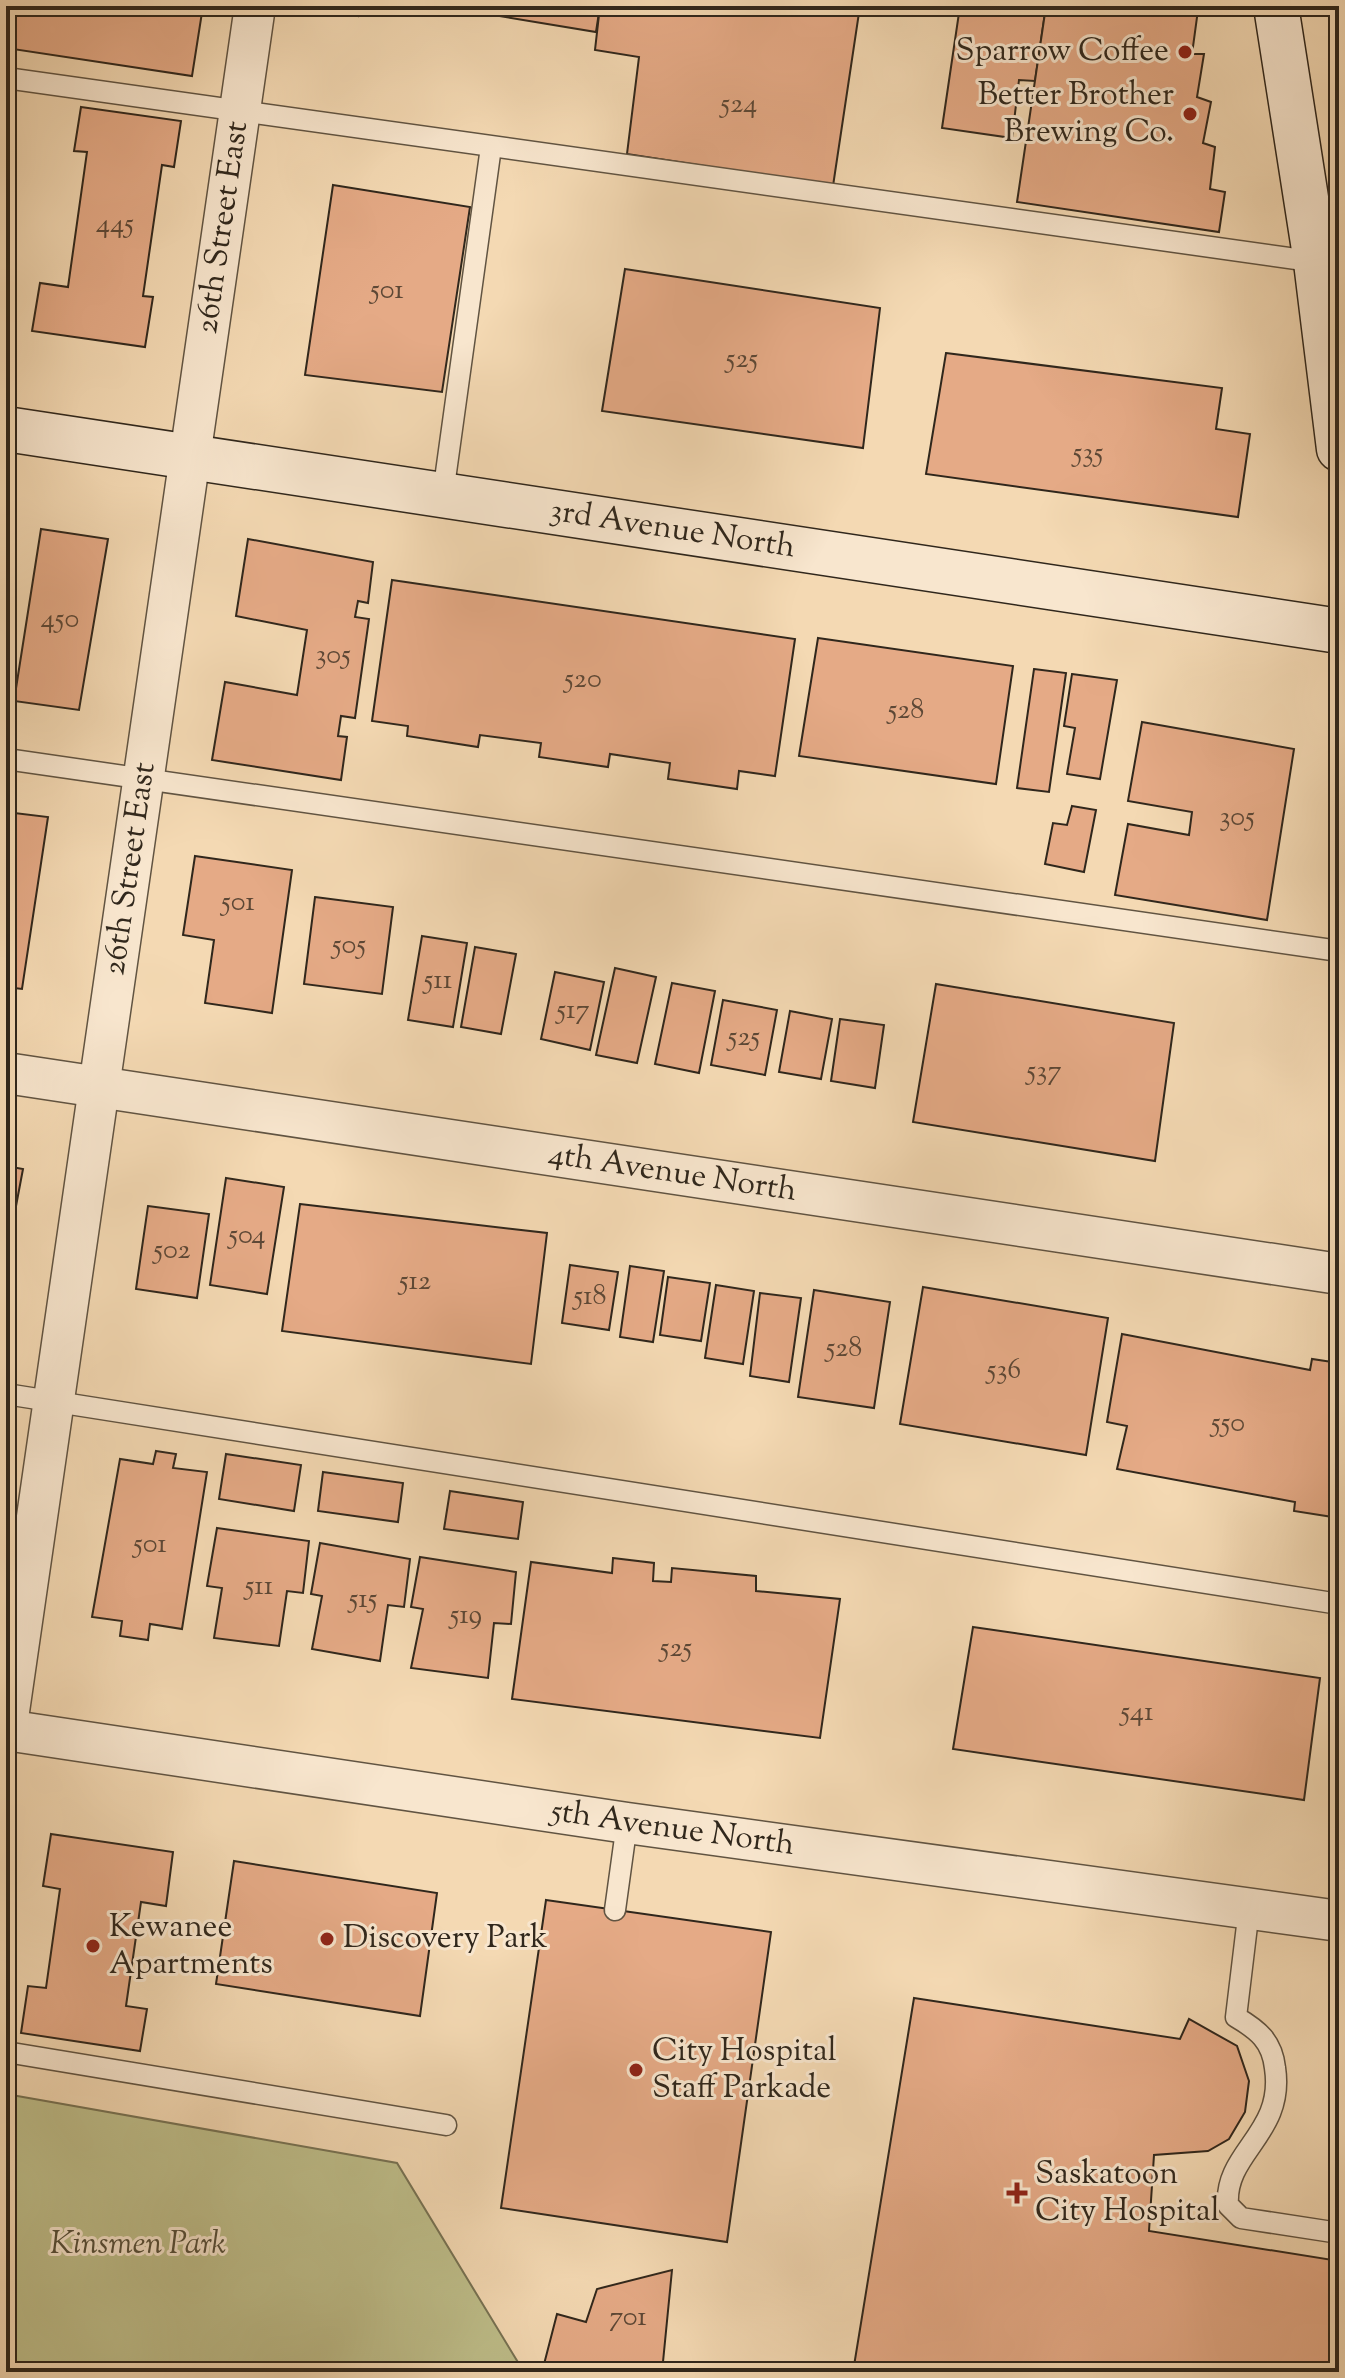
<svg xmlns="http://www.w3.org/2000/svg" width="1345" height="2378" viewBox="0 0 1345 2378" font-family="'Sorts Mill Goudy',serif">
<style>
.green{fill:#bebe8a;stroke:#777253;stroke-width:2}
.building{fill:#e5aa86;stroke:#30271c;stroke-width:2}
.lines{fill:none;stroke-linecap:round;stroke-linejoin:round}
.lane-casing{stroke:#615442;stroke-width:23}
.street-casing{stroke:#615442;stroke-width:43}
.secondary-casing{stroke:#30271c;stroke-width:47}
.lane{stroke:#f8e6ce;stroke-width:20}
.street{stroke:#f8e6ce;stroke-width:40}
.secondary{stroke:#f8e6ce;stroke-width:44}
.poi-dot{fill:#8f2418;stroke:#f8e6ce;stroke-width:3}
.labels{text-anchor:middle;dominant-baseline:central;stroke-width:6;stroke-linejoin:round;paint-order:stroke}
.number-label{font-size:28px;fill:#5d4836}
.poi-label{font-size:32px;fill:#30271c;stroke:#f8e6ce;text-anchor:start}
.street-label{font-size:32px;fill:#30271c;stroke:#f8e6ce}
.park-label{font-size:32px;font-style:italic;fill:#544d38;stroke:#f8e6ce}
</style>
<rect width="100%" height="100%" fill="#f4d9b3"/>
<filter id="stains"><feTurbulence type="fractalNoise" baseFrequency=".0025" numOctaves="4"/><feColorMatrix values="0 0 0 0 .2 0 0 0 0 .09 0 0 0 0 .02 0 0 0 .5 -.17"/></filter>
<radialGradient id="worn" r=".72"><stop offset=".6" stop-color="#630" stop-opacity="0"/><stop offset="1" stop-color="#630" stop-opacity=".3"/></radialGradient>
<path class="green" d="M6,2094L397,2163L519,2364L517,2372H6Z"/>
<g class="building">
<path d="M6,6H203L192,76L6,48Z"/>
<path d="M320,6H359L358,16L320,8Z"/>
<path d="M439,6H600L596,32Z"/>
<path d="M600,6H860L833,186L627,154L639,57L595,50Z"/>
<path d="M960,6H1046L1035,81L1019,80L1012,138L942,128Z"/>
<path d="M1046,6H1188V9L1198,10L1192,54H1204L1197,97L1211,102L1203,143L1215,147L1210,189L1225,192L1219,232L1017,202Z"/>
<path d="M81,107L181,121L174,167L162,165L143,296L153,297L145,347L32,331L40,283L68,287L87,152L74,151Z"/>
<path d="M333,185L470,207L442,392L305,375Z"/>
<path d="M625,269L880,308L863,448L602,411Z"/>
<path d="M946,353L1222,388L1216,429L1250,434L1238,517L926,474Z"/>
<path d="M41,529L108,539L79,710L14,701Z"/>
<path d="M248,539L373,562L368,603L358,601L355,617L369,619L355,718L341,716L338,736L347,737L341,780L212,760L225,682L297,695L307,630L236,616Z"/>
<path d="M392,580L795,639L775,776L739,771L737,789L668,779L670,763L610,754L608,767L539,757L541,743L480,735L478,747L407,736L408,726L372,721Z"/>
<path d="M818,638L1013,666L996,784L799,756Z"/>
<path d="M1034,669L1066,673L1049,792L1017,788Z"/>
<path d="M1072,674L1117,680L1100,779L1067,774L1075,728L1064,726Z"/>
<path d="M1142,722L1294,749L1267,920L1115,895L1128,824L1189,835L1192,812L1128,801Z"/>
<path d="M1072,806L1096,810L1084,872L1045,864L1053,823L1067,825Z"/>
<path d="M6,812L48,817L22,989L6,987Z"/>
<path d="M195,856L292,870L272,1013L205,1003L214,940L183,935Z"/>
<path d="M315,897L393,907L382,994L304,984Z"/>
<path d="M422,936L467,943L453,1027L408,1020Z"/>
<path d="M475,947L516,954L501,1034L461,1027Z"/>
<path d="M615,968L656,977L637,1063L596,1055Z"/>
<path d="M555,972L604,982L590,1050L541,1039Z"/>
<path d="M672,983L715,991L699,1073L655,1064Z"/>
<path d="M936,984L1174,1023L1155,1161L913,1122Z"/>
<path d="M723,1000L777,1010L765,1075L711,1065Z"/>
<path d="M790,1011L832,1019L821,1079L779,1072Z"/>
<path d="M840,1019L884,1025L875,1088L831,1081Z"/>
<path d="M6,1166L23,1169L6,1259Z"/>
<path d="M226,1178L284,1187L267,1294L210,1285Z"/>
<path d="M300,1204L547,1233L531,1364L282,1331Z"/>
<path d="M148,1206L209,1214L197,1298L136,1289Z"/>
<path d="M570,1265L618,1272L609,1330L562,1323Z"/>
<path d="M630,1266L664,1271L653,1342L620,1337Z"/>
<path d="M668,1277L710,1283L701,1341L660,1335Z"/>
<path d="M716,1285L754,1291L743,1364L705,1358Z"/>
<path d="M923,1287L1108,1318L1086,1455L900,1424Z"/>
<path d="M814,1290L890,1302L874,1408L798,1397Z"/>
<path d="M760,1293L801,1298L789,1382L750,1376Z"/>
<path d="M1122,1334L1310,1370L1312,1359L1339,1363V1518L1294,1511L1295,1502L1117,1469L1127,1426L1107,1422Z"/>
<path d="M156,1451L176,1454L173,1468L207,1472L182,1629L150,1624L148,1640L120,1636L122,1621L92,1617L120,1459L153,1464Z"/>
<path d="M226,1454L301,1465L294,1511L219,1499Z"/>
<path d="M323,1472L403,1483L398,1522L318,1511Z"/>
<path d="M450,1491L523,1502L518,1539L444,1529Z"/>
<path d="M217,1528L309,1541L303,1593L287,1591L279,1646L214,1638L222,1588L207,1586Z"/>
<path d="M320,1543L410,1559L404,1607L388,1605L380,1661L312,1649L322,1596L311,1594Z"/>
<path d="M420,1557L516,1572L511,1624L494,1623L488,1678L411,1668L423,1609L411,1607Z"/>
<path d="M613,1558L654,1563L653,1581L671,1582L672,1568L756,1576V1591L840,1599L820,1738L512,1699L531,1562L612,1573Z"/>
<path d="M973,1627L1320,1678L1304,1800L953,1749Z"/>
<path d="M51,1834L173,1852L166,1906L141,1902L126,2006L147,2009L140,2051L21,2033L28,1986L46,1988L60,1889L43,1886Z"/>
<path d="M234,1861L437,1893L420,2016L216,1984Z"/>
<path d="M546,1900L771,1932L727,2242L501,2208Z"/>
<path d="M914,1998L1180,2039L1189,2019L1237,2046L1249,2081L1245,2112L1229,2139L1208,2151L1154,2155L1149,2231L1339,2261L1337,2372H853Z"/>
<path d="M672,2270L662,2372H542L557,2314L586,2322L597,2289Z"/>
</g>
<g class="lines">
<defs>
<g id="lane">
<path d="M6,78L1339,265"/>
<path d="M443,494L491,147"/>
<path d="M6,759L1339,951"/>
<path d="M6,1394L1339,1604"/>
<path d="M1249,1909L1236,2017C1258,2030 1272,2041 1275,2068C1285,2134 1224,2152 1228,2205L1241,2218L1339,2233"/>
<path d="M615,1910L627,1823"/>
<path d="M6,2052L446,2125"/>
</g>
<g id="street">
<path id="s1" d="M6,1073L1339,1274"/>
<path id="s2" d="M6,1730L627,1823L1339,1921"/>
<path id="s3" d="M6,1732L255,6"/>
</g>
<g id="secondary">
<path d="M1276,6L1316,262L1339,449"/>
<path id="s4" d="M6,429L1339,631"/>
</g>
</defs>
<use href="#lane" class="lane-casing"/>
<use href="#street" class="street-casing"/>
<use href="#secondary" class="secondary-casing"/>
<use href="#lane" class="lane"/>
<use href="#street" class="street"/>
<use href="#secondary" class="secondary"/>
</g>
<g class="poi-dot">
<circle cx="1185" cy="52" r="8"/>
<circle cx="1190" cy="114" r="8"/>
<circle cx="327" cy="1939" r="8"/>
<circle cx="93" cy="1946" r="8"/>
<circle cx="636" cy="2070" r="8"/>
<path d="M1013 2181h8v8h8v8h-8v8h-8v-8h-8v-8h8z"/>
</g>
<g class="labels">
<g class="number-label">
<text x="739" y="105">524</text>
<text x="115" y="225">445</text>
<text x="387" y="291">501</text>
<text x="742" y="360">525</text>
<text x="1088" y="454">535</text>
<text x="60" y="620">450</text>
<text x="333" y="656">305</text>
<text x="583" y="680">520</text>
<text x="906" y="711">528</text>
<text x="1237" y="818">305</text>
<text x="238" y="903">501</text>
<text x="349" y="946">505</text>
<text x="438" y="981">511</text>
<text x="573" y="1011">517</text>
<text x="744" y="1038">525</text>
<text x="1044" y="1072">537</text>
<text x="247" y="1236">504</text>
<text x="172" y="1251">502</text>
<text x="415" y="1282">512</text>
<text x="590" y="1297">518</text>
<text x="844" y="1349">528</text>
<text x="1004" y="1371">536</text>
<text x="1228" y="1424">550</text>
<text x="150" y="1545">501</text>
<text x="259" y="1587">511</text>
<text x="363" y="1600">515</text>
<text x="466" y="1616">519</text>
<text x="676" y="1649">525</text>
<text x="1137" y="1713">541</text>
<text x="628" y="2318">701</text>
</g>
<g class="poi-label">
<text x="1169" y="52" text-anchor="end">Sparrow Coffee</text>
<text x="1174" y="96" text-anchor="end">Better Brother<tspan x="1174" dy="37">Brewing Co.</tspan></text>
<text x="109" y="1928">Kewanee<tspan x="109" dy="37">Apartments</tspan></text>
<text x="343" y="1939">Discovery Park</text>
<text x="652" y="2052">City Hospital<tspan x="652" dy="37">Staff Parkade</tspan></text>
<text x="1035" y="2175">Saskatoon<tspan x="1035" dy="37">City Hospital</tspan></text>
</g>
<g class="street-label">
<text stroke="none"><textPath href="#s3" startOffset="1520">26th Street East</textPath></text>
<text stroke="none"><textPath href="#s4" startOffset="674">3rd Avenue North</textPath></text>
<text stroke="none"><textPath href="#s3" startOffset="872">26th Street East</textPath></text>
<text stroke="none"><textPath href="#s1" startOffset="674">4th Avenue North</textPath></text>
<text stroke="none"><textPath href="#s2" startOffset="674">5th Avenue North</textPath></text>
</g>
<g class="park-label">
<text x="138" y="2245">Kinsmen Park</text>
</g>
</g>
<rect width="1345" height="2378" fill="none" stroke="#f4d9b3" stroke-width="32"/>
<rect x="8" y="8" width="1329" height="2362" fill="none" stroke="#30271c" stroke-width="4"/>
<rect x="16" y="16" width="1313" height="2346" fill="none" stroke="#30271c" stroke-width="2"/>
<rect width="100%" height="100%" filter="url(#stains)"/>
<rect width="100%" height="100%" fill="url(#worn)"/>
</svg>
